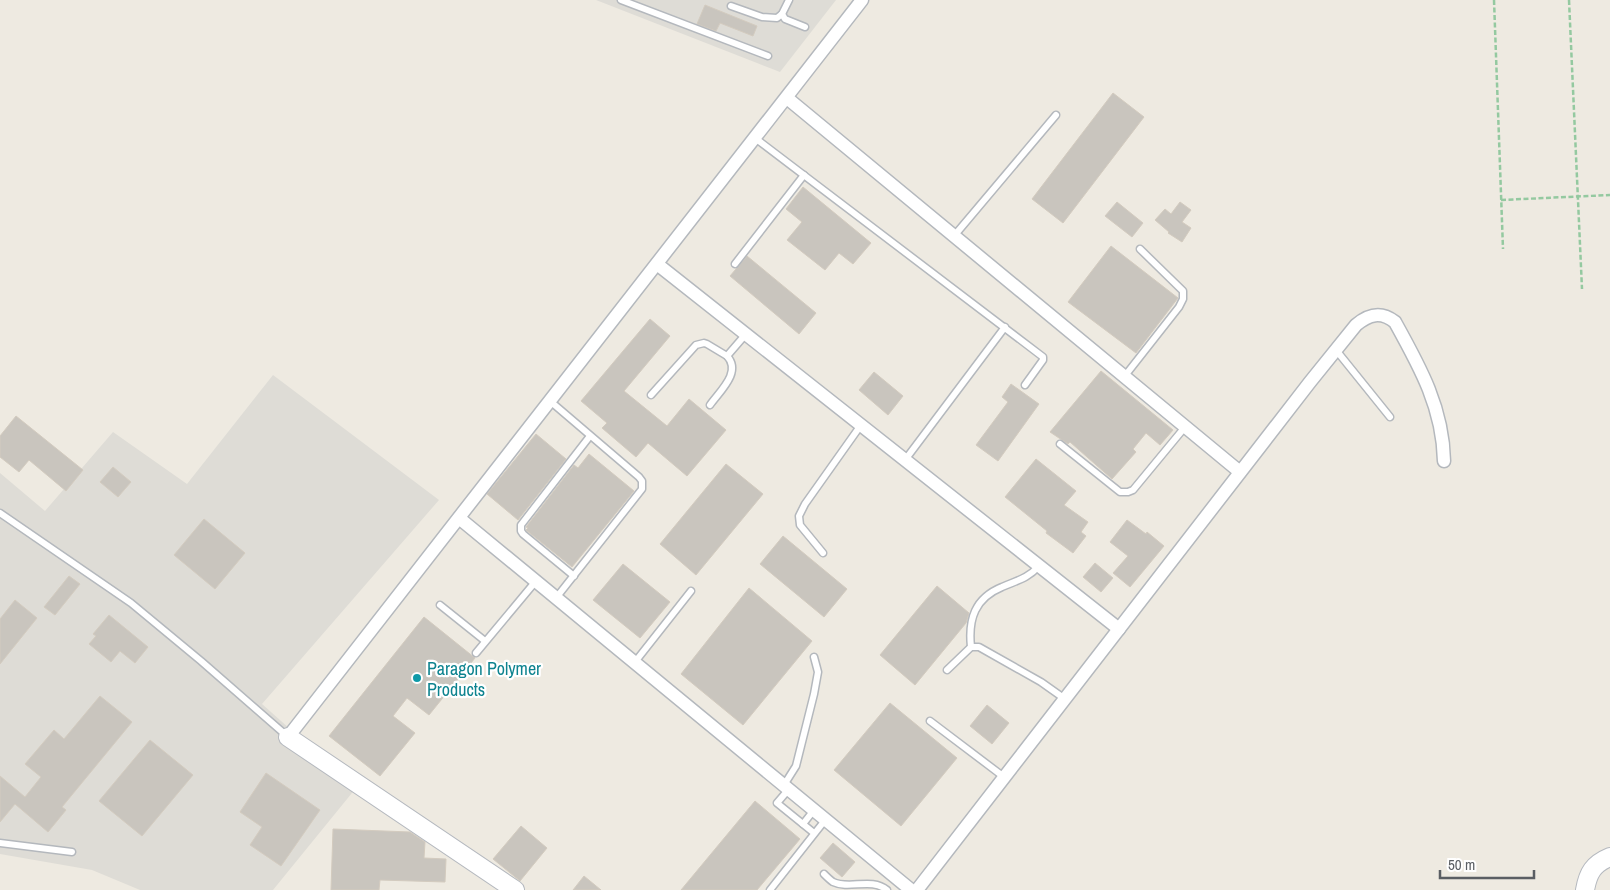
<svg xmlns="http://www.w3.org/2000/svg" width="1610" height="890" viewBox="0 0 1610 890" font-family="'Archivo Narrow',sans-serif">
<style>
.industrial{fill:#dedcd6}
.building{fill:#c9c5be;stroke:#d3cbbf}
.lines{fill:none;stroke-linecap:round;stroke-linejoin:round}
.lane-casing{stroke:#b4b8bd;stroke-width:9}
.street-casing{stroke:#b4b8bd;stroke-width:15}
.secondary-casing{stroke:#b5b9bf;stroke-width:20}
.path{stroke:#94c9a0;stroke-width:2.5;stroke-dasharray:5 2.5;stroke-linecap:butt}
.lane{stroke:#fff;stroke-width:6}
.street{stroke:#fff;stroke-width:12}
.secondary{stroke:#fff;stroke-width:18}
.culture-dot{fill:#0f9aa8;stroke:#fff;stroke-width:2}
.labels{text-anchor:middle;dominant-baseline:central;stroke-width:4.5;stroke-linejoin:round;paint-order:stroke}
.culture-label{font-size:18px;fill:#0d838f;stroke:#fff;text-anchor:start}
</style>
<rect width="100%" height="100%" fill="#eeeae1"/>
<g class="industrial">
<path d="M596,0H836L780,72Z"/>
<path d="M273,375L439,500L262,704L356,788L273,890H140L92,870L0,854V473L45,511L113,432L187,484Z"/>
</g>
<g class="building">
<path d="M705,5L757,26L753,36L720,23L716,31L697,24Z"/>
<path d="M1113,93L1144,117L1063,223L1032,199Z"/>
<path d="M803,187L871,243L853,264L839,253L825,270L787,240L802,222L786,209Z"/>
<path d="M1117,202L1143,223L1132,237L1105,216Z"/>
<path d="M1180,202L1191,210L1182,222L1191,228L1182,242L1168,233L1169,232L1155,220L1165,209L1171,214Z"/>
<path d="M1111,246L1178,298L1136,353L1068,302Z"/>
<path d="M747,256L816,313L799,334L730,276Z"/>
<path d="M650,319L670,336L624,391L667,426L689,399L726,430L687,476L648,443L636,457L602,428L607,423L581,401Z"/>
<path d="M1101,371L1173,430L1160,445L1146,433L1133,449L1136,452L1112,479L1070,442L1068,444L1050,432Z"/>
<path d="M874,372L903,396L888,415L859,390Z"/>
<path d="M1011,384L1039,404L998,461L976,445L1008,402L1002,397Z"/>
<path d="M16,416L83,470L66,491L29,460L19,472L0,457V436Z"/>
<path d="M536,434L566,459L518,520L487,494Z"/>
<path d="M589,454L634,491L572,567L526,530L528,528L526,527L574,465L578,468Z"/>
<path d="M1036,459L1076,491L1064,505L1088,522L1081,532L1086,536L1073,553L1046,533L1047,531L1005,497Z"/>
<path d="M726,464L763,494L696,575L660,544Z"/>
<path d="M113,467L131,482L118,497L100,482Z"/>
<path d="M204,519L245,553L215,589L174,555Z"/>
<path d="M1127,520L1146,534L1147,532L1164,546L1130,587L1113,573L1128,556L1110,542Z"/>
<path d="M783,536L847,589L824,617L760,564Z"/>
<path d="M1095,563L1113,578L1101,592L1083,577Z"/>
<path d="M623,564L670,602L640,638L593,600Z"/>
<path d="M69,576L80,584L55,615L44,607Z"/>
<path d="M937,586L969,613L966,623L915,685L880,655Z"/>
<path d="M749,588L812,641L743,725L681,674Z"/>
<path d="M15,600L37,618L0,664V619Z"/>
<path d="M109,615L148,647L135,663L120,651L111,662L89,644L96,636L93,634Z"/>
<path d="M424,617L475,658L429,715L407,698L393,716L415,733L380,776L329,736Z"/>
<path d="M100,696L132,722L62,807L66,810L48,832L15,804L0,822V776L25,797L41,777L25,764L54,730L64,739Z"/>
<path d="M890,703L957,758L901,826L834,770Z"/>
<path d="M987,705L1009,723L992,744L970,726Z"/>
<path d="M150,740L193,775L142,836L99,801Z"/>
<path d="M266,773L320,810L281,866L250,845L262,827L240,812Z"/>
<path d="M755,801L800,839L757,890H681Z"/>
<path d="M521,826L547,848L520,881L493,859Z"/>
<path d="M333,829L410,832L425,842L424,858L446,859L445,882L380,880L379,890H331Z"/>
<path d="M833,843L855,862L842,877L820,858Z"/>
<path d="M584,876L601,890H573Z"/>
</g>
<g class="lines">
<defs>
<g id="lane">
<path d="M621,0L768,56"/>
<path d="M731,6L762,17L777,18L782,14L789,0"/>
<path d="M782,14L785,19L805,27"/>
<path d="M755,138L1043,357V360L1025,385"/>
<path d="M954,236L1056,115"/>
<path d="M735,264L804,175"/>
<path d="M1336,350L1390,417"/>
<path d="M1124,377L1179,307L1183,299V291L1140,249"/>
<path d="M651,395L696,345L704,343L707,344L727,356"/>
<path d="M550,401L639,477L642,481V489L556,598"/>
<path d="M710,405C720,391 742,372 727,356L746,334"/>
<path d="M1060,444L1120,492H1128L1133,490L1185,427"/>
<path d="M905,460L1005,327"/>
<path d="M0,513L131,603L201,661L287,736"/>
<path d="M823,553L800,525L799,516L805,504L861,425"/>
<path d="M574,576L523,534L521,531V525L590,436"/>
<path d="M440,605L485,641"/>
<path d="M971,647C968,619 975,598 1002,587C1018,580 1027,579 1039,566"/>
<path d="M476,653L536,581"/>
<path d="M635,662L691,591"/>
<path d="M947,670L971,647H979L1041,682L1065,699"/>
<path d="M930,721L1004,777"/>
<path d="M784,785L796,766L814,694L818,672L814,657"/>
<path d="M789,789L777,803L814,833"/>
<path d="M803,824L814,810"/>
<path d="M0,843L72,852"/>
<path d="M824,874C827,877 830,880 833,882C850,890 871,877 887,890"/>
<path d="M770,890L826,819"/>
</g>
<g id="street">
<path d="M787,98L1240,472"/>
<path d="M657,264L1119,629"/>
<path d="M459,518L911,890"/>
<path d="M288,737L862,0"/>
<path d="M917,890L1310,382L1356,325C1369,314 1381,311 1395,322C1420,367 1443,408 1444,461"/>
</g>
<g id="secondary">
<path d="M288,737L515,890"/>
<path d="M1585,890C1588,873 1593,864 1610,857"/>
</g>
</defs>
<use href="#lane" class="lane-casing"/>
<use href="#street" class="street-casing"/>
<use href="#secondary" class="secondary-casing"/>
<g class="path">
<path d="M1494,0L1503,249"/>
<path d="M1569,0L1582,289"/>
<path d="M1501,200L1610,195"/>
</g>
<use href="#lane" class="lane"/>
<use href="#street" class="street"/>
<use href="#secondary" class="secondary"/>
</g>
<circle class="culture-dot" cx="417" cy="678" r="5"/>
<g class="labels">
<g class="culture-label">
<text x="427" y="668">Paragon Polymer<tspan x="427" dy="21">Products</tspan></text>
</g>
</g>
<path d="M1440 870v8h94v-8" fill="none" stroke="#5a5e63" stroke-width="2.5"/>
<text x="1448" y="870" font-size="15" fill="#5a5e63" stroke="#ffffff" stroke-width="4" paint-order="stroke">50 m</text>
</svg>
